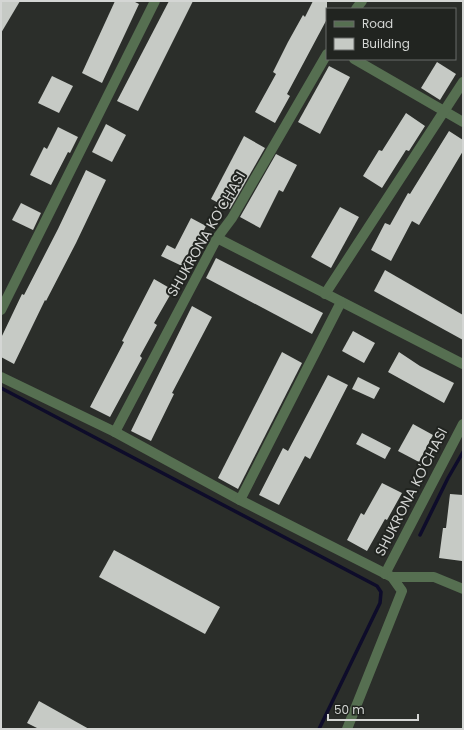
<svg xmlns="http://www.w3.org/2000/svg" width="464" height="730" viewBox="0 0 464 730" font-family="Poppins,sans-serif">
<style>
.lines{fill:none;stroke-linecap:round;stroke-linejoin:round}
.stream{stroke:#0e0c2a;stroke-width:3.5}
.building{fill:#c6cac5}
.minor{stroke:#566f51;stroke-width:10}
.labels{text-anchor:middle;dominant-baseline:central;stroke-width:4;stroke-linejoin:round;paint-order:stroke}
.street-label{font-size:14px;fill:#d4d6d4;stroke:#212420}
</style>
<rect width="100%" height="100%" fill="#2b2e2a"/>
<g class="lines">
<g class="stream">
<path d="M1,388L377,586L381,592L380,603L319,729"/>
<path d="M420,535L448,478L463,452"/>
</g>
</g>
<g class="building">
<path d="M1,1H20L1,33Z"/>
<path d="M115,1H133L139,4L102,83L82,73Z"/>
<path d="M169,1H193L138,111L117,101Z"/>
<path d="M313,1H327V19L287,94L290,96L275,123L255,112L276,74L273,72L288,42L303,15L305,17Z"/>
<path d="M437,62L456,74L440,100L421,88Z"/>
<path d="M329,66L350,77L320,134L298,122Z"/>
<path d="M52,76L73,86L59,113L38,103Z"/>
<path d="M406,113L425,126L409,151L406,150L382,188L363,176L379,150L382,151Z"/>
<path d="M106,124L126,135L112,162L92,152Z"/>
<path d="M58,127L78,137L70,153L68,152L51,185L30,175L44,147L47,149Z"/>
<path d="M449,131L463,140V151L419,225L412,221L391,261L371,250L385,223L390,225L408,193L410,194Z"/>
<path d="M244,136L265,148L230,209L211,199Z"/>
<path d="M276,154L297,165L283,192L279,190L260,228L240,217Z"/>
<path d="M86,170L106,180L76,243L46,301L45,300L14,364L1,357V338L22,294L24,295L58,229Z"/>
<path d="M21,203L41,213L33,230L12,220Z"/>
<path d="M340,207L359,217L331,268L311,257Z"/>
<path d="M191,218L206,226L192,253L189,252L182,266L161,256L167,245L175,249Z"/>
<path d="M216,258L323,313L312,334L206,278Z"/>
<path d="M385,270L463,315V340L374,291Z"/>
<path d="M154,279L173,290L154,323L157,325L140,356L142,358L110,417L90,407L124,342L122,341Z"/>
<path d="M192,306L212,317L172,393L174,394L151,441L131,431Z"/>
<path d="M353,331L375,343L364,363L342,351Z"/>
<path d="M282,352L302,363L238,489L218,478Z"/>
<path d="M399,352L420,366L454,383L444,403L388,372Z"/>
<path d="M328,375L348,385L310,459L305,456L279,505L259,495L283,448L288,451Z"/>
<path d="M358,377L380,388L374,399L352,389Z"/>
<path d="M413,424L433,435L419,462L398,451Z"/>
<path d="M362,433L391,448L385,459L356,444Z"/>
<path d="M382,483L402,493L387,520L385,519L367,551L347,540L361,513L364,515Z"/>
<path d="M450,494L463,495L462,561L439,558L443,528H446Z"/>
<path d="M114,550L220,607L205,634L99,577Z"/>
<path d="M39,701L89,729H39L27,723Z"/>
</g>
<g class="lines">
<g class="minor">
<path d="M356,9L362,1"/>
<path d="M354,59L463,122"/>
<path d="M217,238L463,364"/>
<path d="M325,294L463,82"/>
<path d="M1,310L155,1"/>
<path d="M1,377L115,432L240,500L392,577L402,591L347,729"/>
<path d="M115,432L217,238L232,218L327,54"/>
<path d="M240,500L341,302"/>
<path d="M385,574L463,424"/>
<path d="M392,577H434L463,589"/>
</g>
</g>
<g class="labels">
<g class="street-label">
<text transform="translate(206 234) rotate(-60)">SHUKRONA KO'CHASI</text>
<text transform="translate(411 492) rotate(-63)">SHUKRONA KO'CHASI</text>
</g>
</g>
<rect width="464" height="730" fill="none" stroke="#d4d6d4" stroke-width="4"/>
<rect x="326" y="8" width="130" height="52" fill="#212420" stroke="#696b68"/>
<rect x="334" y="21" width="20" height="6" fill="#566f51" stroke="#696b68"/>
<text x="362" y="28" font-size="12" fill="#d4d6d4">Road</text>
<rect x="334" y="38" width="20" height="12" fill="#c6cac5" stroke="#696b68"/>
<text x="362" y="48" font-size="12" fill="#d4d6d4">Building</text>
<path d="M328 714v6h90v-6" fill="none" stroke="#d4d6d4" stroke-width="2"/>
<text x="334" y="714" font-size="12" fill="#d4d6d4" stroke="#212420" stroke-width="3" paint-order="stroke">50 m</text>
</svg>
